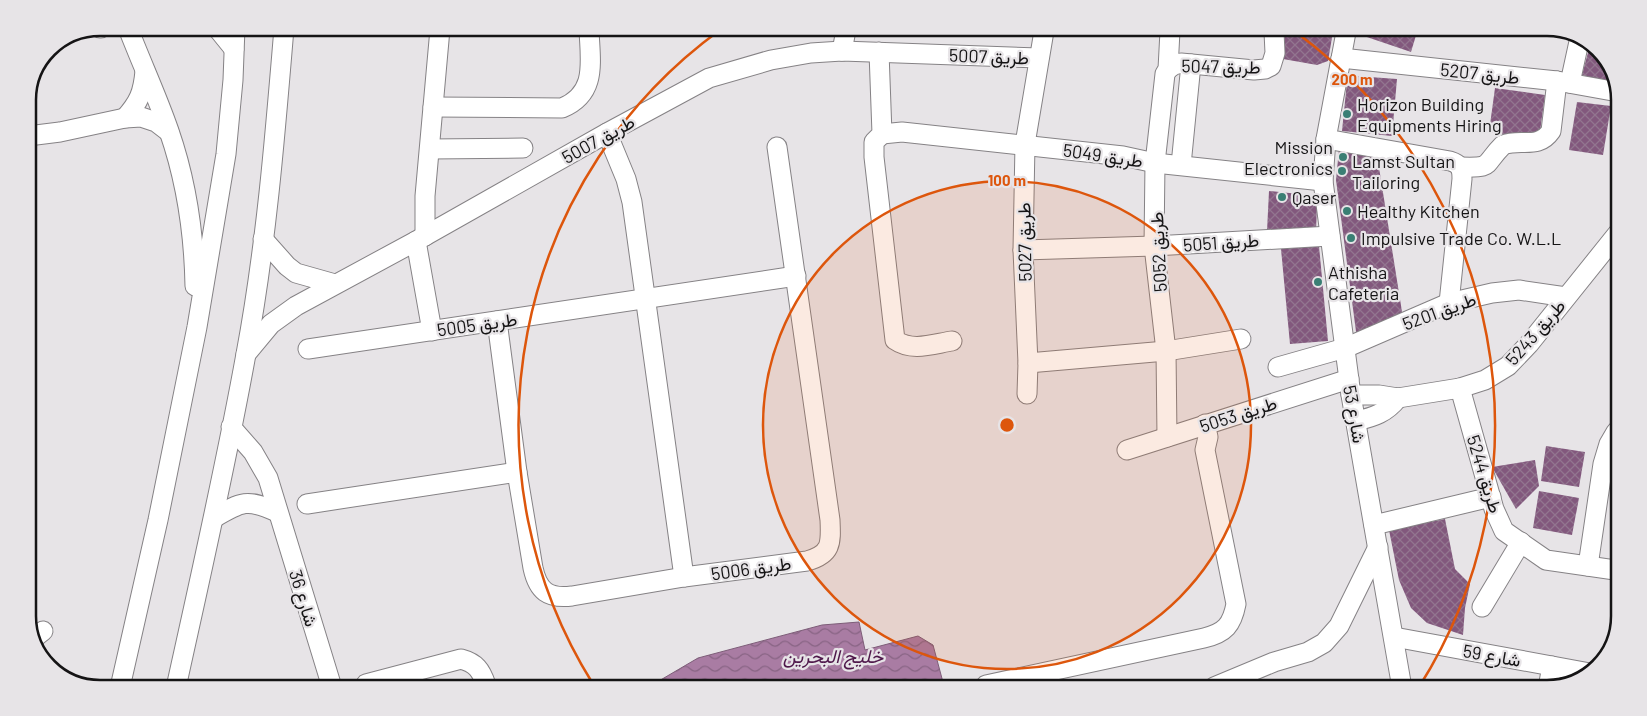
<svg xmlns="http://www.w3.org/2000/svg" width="1647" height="716" viewBox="0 0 1647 716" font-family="Barlow,Vazirmatn,sans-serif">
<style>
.water{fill:url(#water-waves);stroke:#7d5d78}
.building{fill:url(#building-cross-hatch)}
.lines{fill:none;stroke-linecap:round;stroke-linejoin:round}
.minor-casing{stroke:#858285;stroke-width:21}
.minor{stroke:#fff;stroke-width:19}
.ring{fill:none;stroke:#dd560c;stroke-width:2.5}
.poi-dot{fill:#3a7f74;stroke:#e7e4e7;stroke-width:2}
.labels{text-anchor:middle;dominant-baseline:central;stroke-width:4.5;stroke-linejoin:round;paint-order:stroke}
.street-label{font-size:18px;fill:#151415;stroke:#e7e4e7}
.poi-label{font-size:18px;fill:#151415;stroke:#e7e4e7;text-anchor:start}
.water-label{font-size:19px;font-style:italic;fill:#4e174a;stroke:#e7e4e7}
.rim{fill:none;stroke:#151415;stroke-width:2.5}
.centre{fill:#dd560c;stroke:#e7e4e7;stroke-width:2.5}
.ring-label{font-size:15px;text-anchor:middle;font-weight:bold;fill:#dd560c;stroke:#e7e4e7;stroke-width:4.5;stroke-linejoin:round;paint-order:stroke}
</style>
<defs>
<pattern id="water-waves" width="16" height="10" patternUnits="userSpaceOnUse" patternTransform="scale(1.25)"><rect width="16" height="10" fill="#a97ca3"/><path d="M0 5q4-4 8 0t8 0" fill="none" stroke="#886484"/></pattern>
<pattern id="building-cross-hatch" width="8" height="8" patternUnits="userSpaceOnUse" patternTransform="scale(1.25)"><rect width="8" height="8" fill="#82587d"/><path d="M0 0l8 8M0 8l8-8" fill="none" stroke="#92758f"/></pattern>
</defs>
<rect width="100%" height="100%" fill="#e7e4e7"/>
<path class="water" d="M859,622L865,650L918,636L933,645L944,686L652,685L698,658L822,625Z"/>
<g class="building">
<path d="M1285,32H1333L1328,61L1317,65L1283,59Z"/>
<path d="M1352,32H1417L1411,52Z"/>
<path d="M1590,45L1605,56L1615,84L1582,75Z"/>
<path d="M1356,76L1397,79L1392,136L1342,131L1347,82Z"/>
<path d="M1495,88L1545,95L1539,139L1489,132Z"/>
<path d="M1577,102L1611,106L1603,155L1569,150Z"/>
<path d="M1339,149L1377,155L1403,318L1357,339L1336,180Z"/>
<path d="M1269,191L1309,195L1317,205L1316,232L1267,231Z"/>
<path d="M1319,246L1328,341L1290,344L1281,249Z"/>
<path d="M1546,446L1585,452L1579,487L1541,481Z"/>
<path d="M1535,460L1539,486L1516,509L1492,467Z"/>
<path d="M1539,491L1579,498L1572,535L1533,528Z"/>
<path d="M1445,519L1455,569L1470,584L1465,608L1463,635L1427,623L1411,608L1399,580L1389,530Z"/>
<path d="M1433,682L1461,686V688H1432Z"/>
</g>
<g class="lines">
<defs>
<g id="minor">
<path d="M100,28H101"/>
<path d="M128,28C141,62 157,96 169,131C186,180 194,234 195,286"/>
<path d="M217,28L234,49"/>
<path d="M1346,32L1326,139L1323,181L1351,395L1402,688"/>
<path d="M842,51L846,30"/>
<path d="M879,52L882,134L874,142V157L895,340C912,352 933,344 952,341"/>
<path d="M1341,58L1557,81L1618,92"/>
<path d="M1168,69L1174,65L1181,63L1254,70L1265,69L1271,66L1275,53L1274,32"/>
<path d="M1570,83L1580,37"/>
<path d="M433,107L562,108C598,93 590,61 589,29"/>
<path d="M125,118C139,102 143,93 145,71"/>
<path d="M607,133L626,179L632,202L684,577"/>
<path d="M882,134L902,132L1123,156L1155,163L1323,181"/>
<path d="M28,136L60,132L125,118L141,117L156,122L169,132"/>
<path d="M1326,139L1450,161C1460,164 1462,168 1462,179L1449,303"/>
<path d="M430,149L523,148"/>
<path d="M1181,165L1191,64"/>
<path d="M1460,167C1494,168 1482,166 1503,145C1521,138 1538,150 1551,131L1557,81"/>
<path d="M425,236V196L440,29"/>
<path d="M263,239L287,266L296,273L335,284"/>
<path d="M416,241L432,331"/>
<path d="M1023,250L1154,246L1330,236"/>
<path d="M497,321L517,472L533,568C538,591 548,599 572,596L684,577L807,561C832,554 831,543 830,520L777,147"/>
<path d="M308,349L796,276"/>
<path d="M246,354L271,324L296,306L416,241L607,133L709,78L771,60L811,53L842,51L1039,58"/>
<path d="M1028,363L1166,351L1241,339"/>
<path d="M1278,367L1345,348L1449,303L1492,293L1519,290L1566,297"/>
<path d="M1460,388L1494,509L1504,531L1546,560L1615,570"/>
<path d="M1027,394L1028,363L1023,250L1025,144L1044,31"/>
<path d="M1351,395H1379L1398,398L1460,388L1485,380L1508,366L1529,344L1618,233"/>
<path d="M1356,421C1374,417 1386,413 1398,398"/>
<path d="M231,427L253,452L268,478L331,684"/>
<path d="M1167,437L1166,351L1154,246L1155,163L1165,74L1168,69L1170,31"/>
<path d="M1127,450L1349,379"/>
<path d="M307,504L517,472"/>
<path d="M214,518C241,502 247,498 277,512"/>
<path d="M1374,525L1491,497"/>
<path d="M1588,566L1603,464L1609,444L1616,432"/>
<path d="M1482,607L1521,542"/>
<path d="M1394,637L1590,673"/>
<path d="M34,638L43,631"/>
<path d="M121,683L158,520L197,327L226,154L233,80L235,28"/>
<path d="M177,683C201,574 226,465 246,354C266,247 275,137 284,28"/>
<path d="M366,684L461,659C476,663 481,670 486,685"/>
<path d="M986,685L1204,638C1225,633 1232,625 1236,604L1205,450L1208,437L1205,424"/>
<path d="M1214,687L1274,662L1308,652L1324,643L1339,626L1378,547"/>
<path d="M1548,688L1552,666"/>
</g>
</defs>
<use href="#minor" class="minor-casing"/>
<use href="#minor" class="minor"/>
</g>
<circle cx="1007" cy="425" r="244" fill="#dd560c" fill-opacity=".12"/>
<g class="ring">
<circle cx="1007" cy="425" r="244"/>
<path d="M593 684A488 488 0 0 1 720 30M1297 33A488 488 0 0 1 1419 687"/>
</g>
<g class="poi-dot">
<circle cx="1347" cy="114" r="5"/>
<circle cx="1343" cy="157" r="5"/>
<circle cx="1342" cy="171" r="5"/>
<circle cx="1282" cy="197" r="5"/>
<circle cx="1347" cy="211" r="5"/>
<circle cx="1351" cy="238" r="5"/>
<circle cx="1318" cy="282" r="5"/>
</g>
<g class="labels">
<g class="street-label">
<text transform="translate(989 56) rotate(2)">طريق 5007</text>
<text transform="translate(1221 66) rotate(1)">طريق 5047</text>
<text transform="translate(1480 73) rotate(6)">طريق 5207</text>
<text transform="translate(598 139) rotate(-29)">طريق 5007</text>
<text transform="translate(1103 155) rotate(8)">طريق 5049</text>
<text transform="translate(1024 242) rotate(-91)">طريق 5027</text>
<text transform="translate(1221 242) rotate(-4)">طريق 5051</text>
<text transform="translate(1158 252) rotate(-93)">طريق 5052</text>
<text transform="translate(1439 311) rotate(-20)">طريق 5201</text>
<text transform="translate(477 324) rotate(-8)">طريق 5005</text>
<text transform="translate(1535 332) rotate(-49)">طريق 5243</text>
<text transform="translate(1238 414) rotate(-18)">طريق 5053</text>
<text transform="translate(1355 414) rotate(80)">شارع 53</text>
<text transform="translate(1485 474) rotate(73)">طريق 5244</text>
<text transform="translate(751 568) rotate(-8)">طريق 5006</text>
<text transform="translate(304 598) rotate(73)">شارع 36</text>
<text transform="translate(1492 655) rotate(10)">شارع 59</text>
</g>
<g class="poi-label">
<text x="1357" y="104">Horizon Building<tspan x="1357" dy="21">Equipments Hiring</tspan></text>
<text x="1333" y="147" text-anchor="end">Mission<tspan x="1333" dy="21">Electronics</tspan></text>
<text x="1352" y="161">Lamst Sultan<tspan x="1352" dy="21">Tailoring</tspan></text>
<text x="1292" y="197">Qaser</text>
<text x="1357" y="211">Healthy Kitchen</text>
<text x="1361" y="238">Impulsive Trade Co. W.L.L</text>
<text x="1328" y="272">Athisha<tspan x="1328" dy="21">Cafeteria</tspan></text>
</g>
<g class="water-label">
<text x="833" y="655">خليج البحرين</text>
</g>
</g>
<path d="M0 0H1647V716H0ZM100 36H1547A64 64 0 0 1 1611 100V616A64 64 0 0 1 1547 680H100A64 64 0 0 1 36 616V100A64 64 0 0 1 100 36Z" fill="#e7e4e7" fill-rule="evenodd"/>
<path class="rim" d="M100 36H1547A64 64 0 0 1 1611 100V616A64 64 0 0 1 1547 680H100A64 64 0 0 1 36 616V100A64 64 0 0 1 100 36Z"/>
<circle cx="1007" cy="425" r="8" class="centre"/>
<g class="ring-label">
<text x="1352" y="85">200 m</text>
<text x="1007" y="186">100 m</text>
</g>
</svg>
